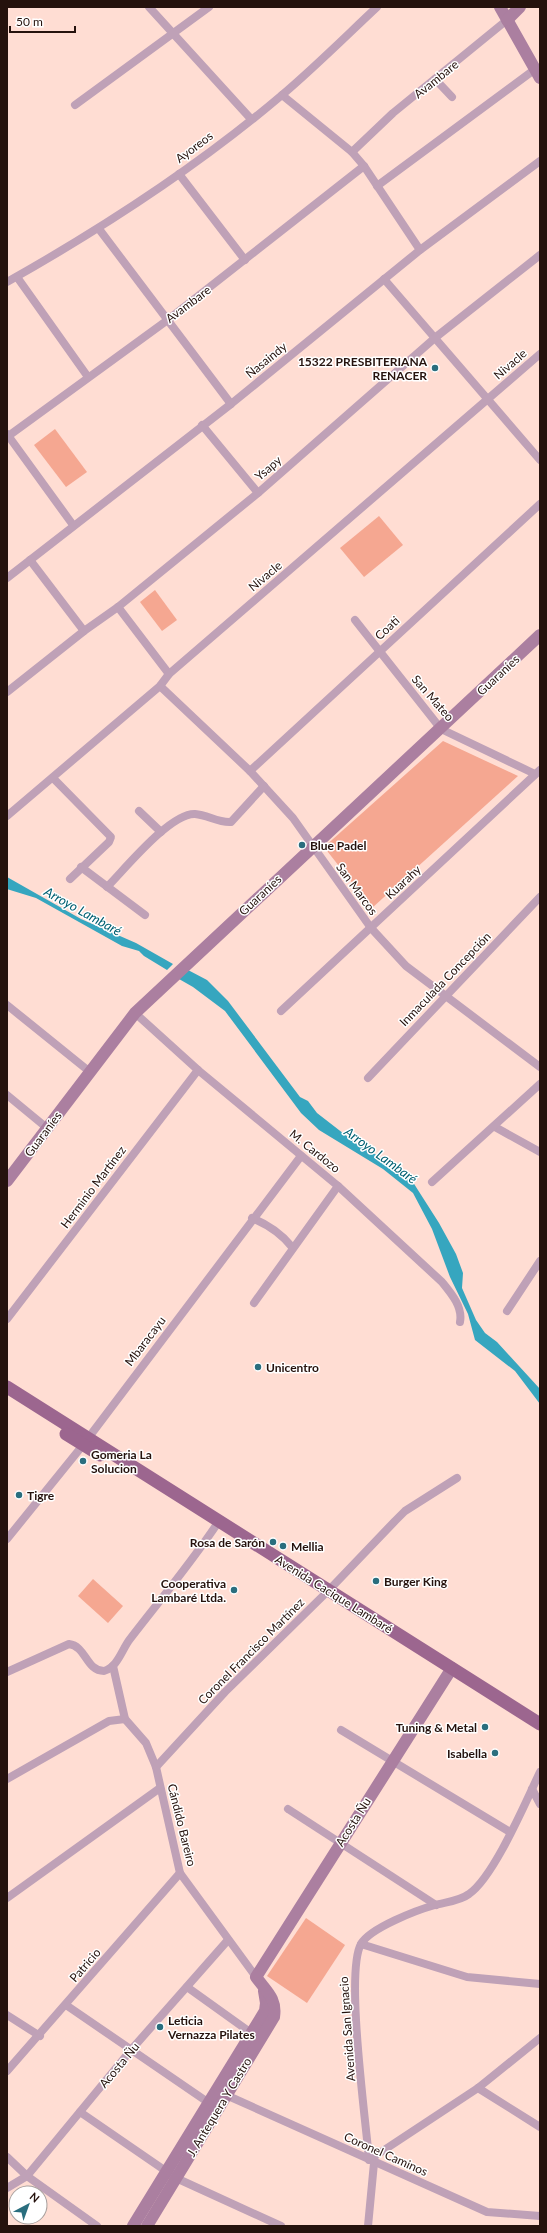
<svg xmlns="http://www.w3.org/2000/svg" width="547" height="2233" viewBox="0 0 547 2233" font-family="Lato,sans-serif">
<style>
.green{fill:#f5a791}
.water{fill:#36a6bf}
.lines{fill:none;stroke-linecap:round;stroke-linejoin:round}
.street{stroke:#bfa1b7;stroke-width:8}
.secondary{stroke:#ab7fa0;stroke-width:12}
.primary{stroke:#9c668f;stroke-width:13}
.poi-dot{fill:#2a6e7e;stroke:#fff;stroke-width:1.5}
.labels{text-anchor:middle;dominant-baseline:central;stroke-width:3;stroke-linejoin:round;paint-order:stroke}
.street-label{font-size:12px;fill:#25120d;stroke:#fff}
.poi-label{font-size:12px;font-weight:bold;fill:#25120d;stroke:#fff;text-anchor:start}
.water-label{font-size:13px;font-style:italic;fill:#006072;stroke:#fff}
</style>
<rect width="100%" height="100%" fill="#ffddd3"/>
<g class="green">
<path d="M55,429L87,472L66,487L34,445Z"/>
<path d="M379,516L403,545L364,577L340,548Z"/>
<path d="M155,590L177,620L162,631L140,602Z"/>
<path d="M443,741L518,776L372,908L324,847Z"/>
<path d="M93,1579L123,1606L108,1623L78,1596Z"/>
<path d="M306,1918L345,1945L307,2003L267,1976Z"/>
</g>
<g class="water">
<path d="M7,877L81,919L136,943L173,964L167,970L144,956L139,951L122,946L36,898L10,890L7,889Z"/>
<path d="M188,970L207,980L228,1001L300,1097L308,1101L317,1113L357,1144L398,1167L409,1176L439,1223L456,1254L463,1273L462,1288L476,1320L485,1333L497,1342L540,1389V1404L515,1371L475,1340L468,1314L450,1277L432,1229L413,1193L383,1169L319,1130L301,1113L225,1011L193,987L179,979Z"/>
</g>
<g class="lines">
<g class="street">
<path d="M149,7L251,119"/>
<path d="M435,79L452,97"/>
<path d="M282,95L352,152L364,166L420,250"/>
<path d="M75,105L209,7"/>
<path d="M352,152L393,113L507,20"/>
<path d="M179,174L245,260"/>
<path d="M377,186L534,70"/>
<path d="M99,229L231,404"/>
<path d="M17,277L88,377"/>
<path d="M384,279L540,460"/>
<path d="M7,282C103,228 197,167 282,95C315,67 346,36 377,7"/>
<path d="M202,425L258,493"/>
<path d="M7,434L73,525"/>
<path d="M7,437L169,319L364,166"/>
<path d="M30,560L84,631"/>
<path d="M7,578L231,404L420,250L540,161"/>
<path d="M118,607L169,674"/>
<path d="M355,620L441,729L535,774"/>
<path d="M160,686L250,771L293,818L371,928L406,966L540,1067"/>
<path d="M7,692L84,631L118,607L258,493L436,337L540,255"/>
<path d="M250,771L540,504"/>
<path d="M53,778L111,837L109,842L70,879"/>
<path d="M139,811L161,832"/>
<path d="M7,816L160,686L169,674L540,354"/>
<path d="M81,867L145,915"/>
<path d="M107,887C125,869 170,813 195,814C208,815 218,823 231,822L264,786"/>
<path d="M7,1005L90,1072"/>
<path d="M281,1011L540,770"/>
<path d="M135,1013L198,1070L338,1186L442,1282C451,1293 463,1307 460,1322"/>
<path d="M368,1078L540,897"/>
<path d="M7,1095L47,1128"/>
<path d="M495,1127L540,1152"/>
<path d="M432,1182L540,1084"/>
<path d="M252,1218C269,1225 281,1233 292,1247"/>
<path d="M254,1303L338,1186"/>
<path d="M507,1311L540,1261"/>
<path d="M7,1319L198,1070"/>
<path d="M7,1539L83,1445L301,1156"/>
<path d="M113,1666L125,1719L146,1743L156,1767L180,1873L256,1977"/>
<path d="M7,1672L69,1644C86,1646 86,1671 104,1671C118,1667 122,1649 130,1639C160,1600 192,1562 219,1521"/>
<path d="M341,1730L510,1832"/>
<path d="M156,1767L225,1692L329,1590L395,1521L405,1511L457,1478"/>
<path d="M540,1772C526,1801 494,1877 469,1894C460,1901 446,1902 435,1905C417,1910 370,1928 361,1944C345,1972 366,2121 369,2160L478,2088L540,2038"/>
<path d="M7,1779L109,1721L125,1719"/>
<path d="M532,1789L540,1804"/>
<path d="M288,1809L436,1905"/>
<path d="M7,1898L160,1788"/>
<path d="M361,1944L467,1977L540,1984"/>
<path d="M187,1987L254,2035"/>
<path d="M66,2005L212,2105"/>
<path d="M7,2015L40,2036"/>
<path d="M7,2071L180,1873"/>
<path d="M478,2088L540,2127"/>
<path d="M226,2095L487,2212L540,2216"/>
<path d="M80,2112L176,2178L281,2226"/>
<path d="M7,2157L27,2176L97,2226"/>
<path d="M7,2188L27,2176L131,2050L228,1940"/>
<path d="M368,2226L374,2163"/>
</g>
<g class="secondary">
<path d="M500,7L540,78"/>
<path d="M507,20L520,7"/>
<path d="M7,1181L135,1013L540,635"/>
<path d="M133,2226L265,2011L266,2003L264,1991"/>
<path d="M147,2226L274,2017C277,1998 266,1991 256,1977L452,1668"/>
</g>
<g class="primary">
<path d="M7,1387L540,1724"/>
<path d="M66,1434L100,1455"/>
</g>
</g>
<g class="poi-dot">
<circle cx="435" cy="368" r="4"/>
<circle cx="302" cy="845" r="4"/>
<circle cx="258" cy="1367" r="4"/>
<circle cx="83" cy="1461" r="4"/>
<circle cx="19" cy="1495" r="4"/>
<circle cx="273" cy="1542" r="4"/>
<circle cx="283" cy="1546" r="4"/>
<circle cx="376" cy="1581" r="4"/>
<circle cx="234" cy="1590" r="4"/>
<circle cx="485" cy="1727" r="4"/>
<circle cx="495" cy="1753" r="4"/>
<circle cx="160" cy="2027" r="4"/>
</g>
<g class="labels">
<g class="street-label">
<text transform="translate(436 79) rotate(-39)">Avambare</text>
<text transform="translate(194 147) rotate(-37)">Ayoreos</text>
<text transform="translate(188 304) rotate(-37)">Avambare</text>
<text transform="translate(266 360) rotate(-39)">Ñasaindy</text>
<text transform="translate(510 364) rotate(-41)">Nivacle</text>
<text transform="translate(268 468) rotate(-41)">Ysapy</text>
<text transform="translate(265 576) rotate(-40)">Nivacle</text>
<text transform="translate(387 628) rotate(-43)">Coati</text>
<text transform="translate(498 675) rotate(-43)">Guaraníes</text>
<text transform="translate(433 698) rotate(49)">San Mateo</text>
<text transform="translate(403 882) rotate(-43)">Kuarahy</text>
<text transform="translate(357 889) rotate(54)">San Marcos</text>
<text transform="translate(260 895) rotate(-43)">Guaraníes</text>
<text transform="translate(445 979) rotate(-46)">Inmaculada Concepción</text>
<text transform="translate(43 1134) rotate(-53)">Guaraníes</text>
<text transform="translate(315 1151) rotate(39)">M. Cardozo</text>
<text transform="translate(93 1187) rotate(-53)">Herminio Martínez</text>
<text transform="translate(145 1341) rotate(-53)">Mbaracayu</text>
<text transform="translate(334 1594) rotate(32)">Avenida Cacique Lambaré</text>
<text transform="translate(251 1651) rotate(-45)">Coronel Francisco Martínez</text>
<text transform="translate(353 1822) rotate(-58)">Acosta Ñu</text>
<text transform="translate(182 1825) rotate(76)">Cándido Bareiro</text>
<text transform="translate(85 1965) rotate(-49)">Patricio</text>
<text transform="translate(347 2029) rotate(-94)">Avenida San Ignacio</text>
<text transform="translate(119 2065) rotate(-50)">Acosta Ñu</text>
<text transform="translate(219 2107) rotate(-59)">J. Antequera Y Castro</text>
<text transform="translate(386 2154) rotate(24)">Coronel Caminos</text>
</g>
<g class="poi-label">
<text x="427" y="361" text-anchor="end">15322 PRESBITERIANA<tspan x="427" dy="14">RENACER</tspan></text>
<text x="310" y="845">Blue Padel</text>
<text x="266" y="1367">Unicentro</text>
<text x="91" y="1454">Gomeria La<tspan x="91" dy="14">Solucion</tspan></text>
<text x="27" y="1495">Tigre</text>
<text x="265" y="1542" text-anchor="end">Rosa de Sarón</text>
<text x="291" y="1546">Mellia</text>
<text x="384" y="1581">Burger King</text>
<text x="226" y="1583" text-anchor="end">Cooperativa<tspan x="226" dy="14">Lambaré Ltda.</tspan></text>
<text x="477" y="1727" text-anchor="end">Tuning &amp; Metal</text>
<text x="487" y="1753" text-anchor="end">Isabella</text>
<text x="168" y="2020">Leticia<tspan x="168" dy="14">Vernazza Pilates</tspan></text>
</g>
<g class="water-label">
<text transform="translate(83 911) rotate(29)">Arroyo Lambaré</text>
<text transform="translate(381 1155) rotate(36)">Arroyo Lambaré</text>
</g>
</g>
<rect width="547" height="2233" fill="none" stroke="#25120d" stroke-width="16"/>
<g transform="translate(28 2205) rotate(41)"><circle r="19" fill="#ffffff" stroke="#a8a09e"/>
<path d="M0-3L7 15L0 10L-7 15Z" fill="#2a6e7e"/>
<text y="-6" font-size="11" font-weight="bold" text-anchor="middle" fill="#25120d">N</text>
</g>
<path d="M10 26v6h65v-6" fill="none" stroke="#25120d" stroke-width="2"/>
<text x="16" y="26" font-size="12" fill="#25120d" stroke="#ffffff" stroke-width="3" paint-order="stroke">50 m</text>
</svg>
